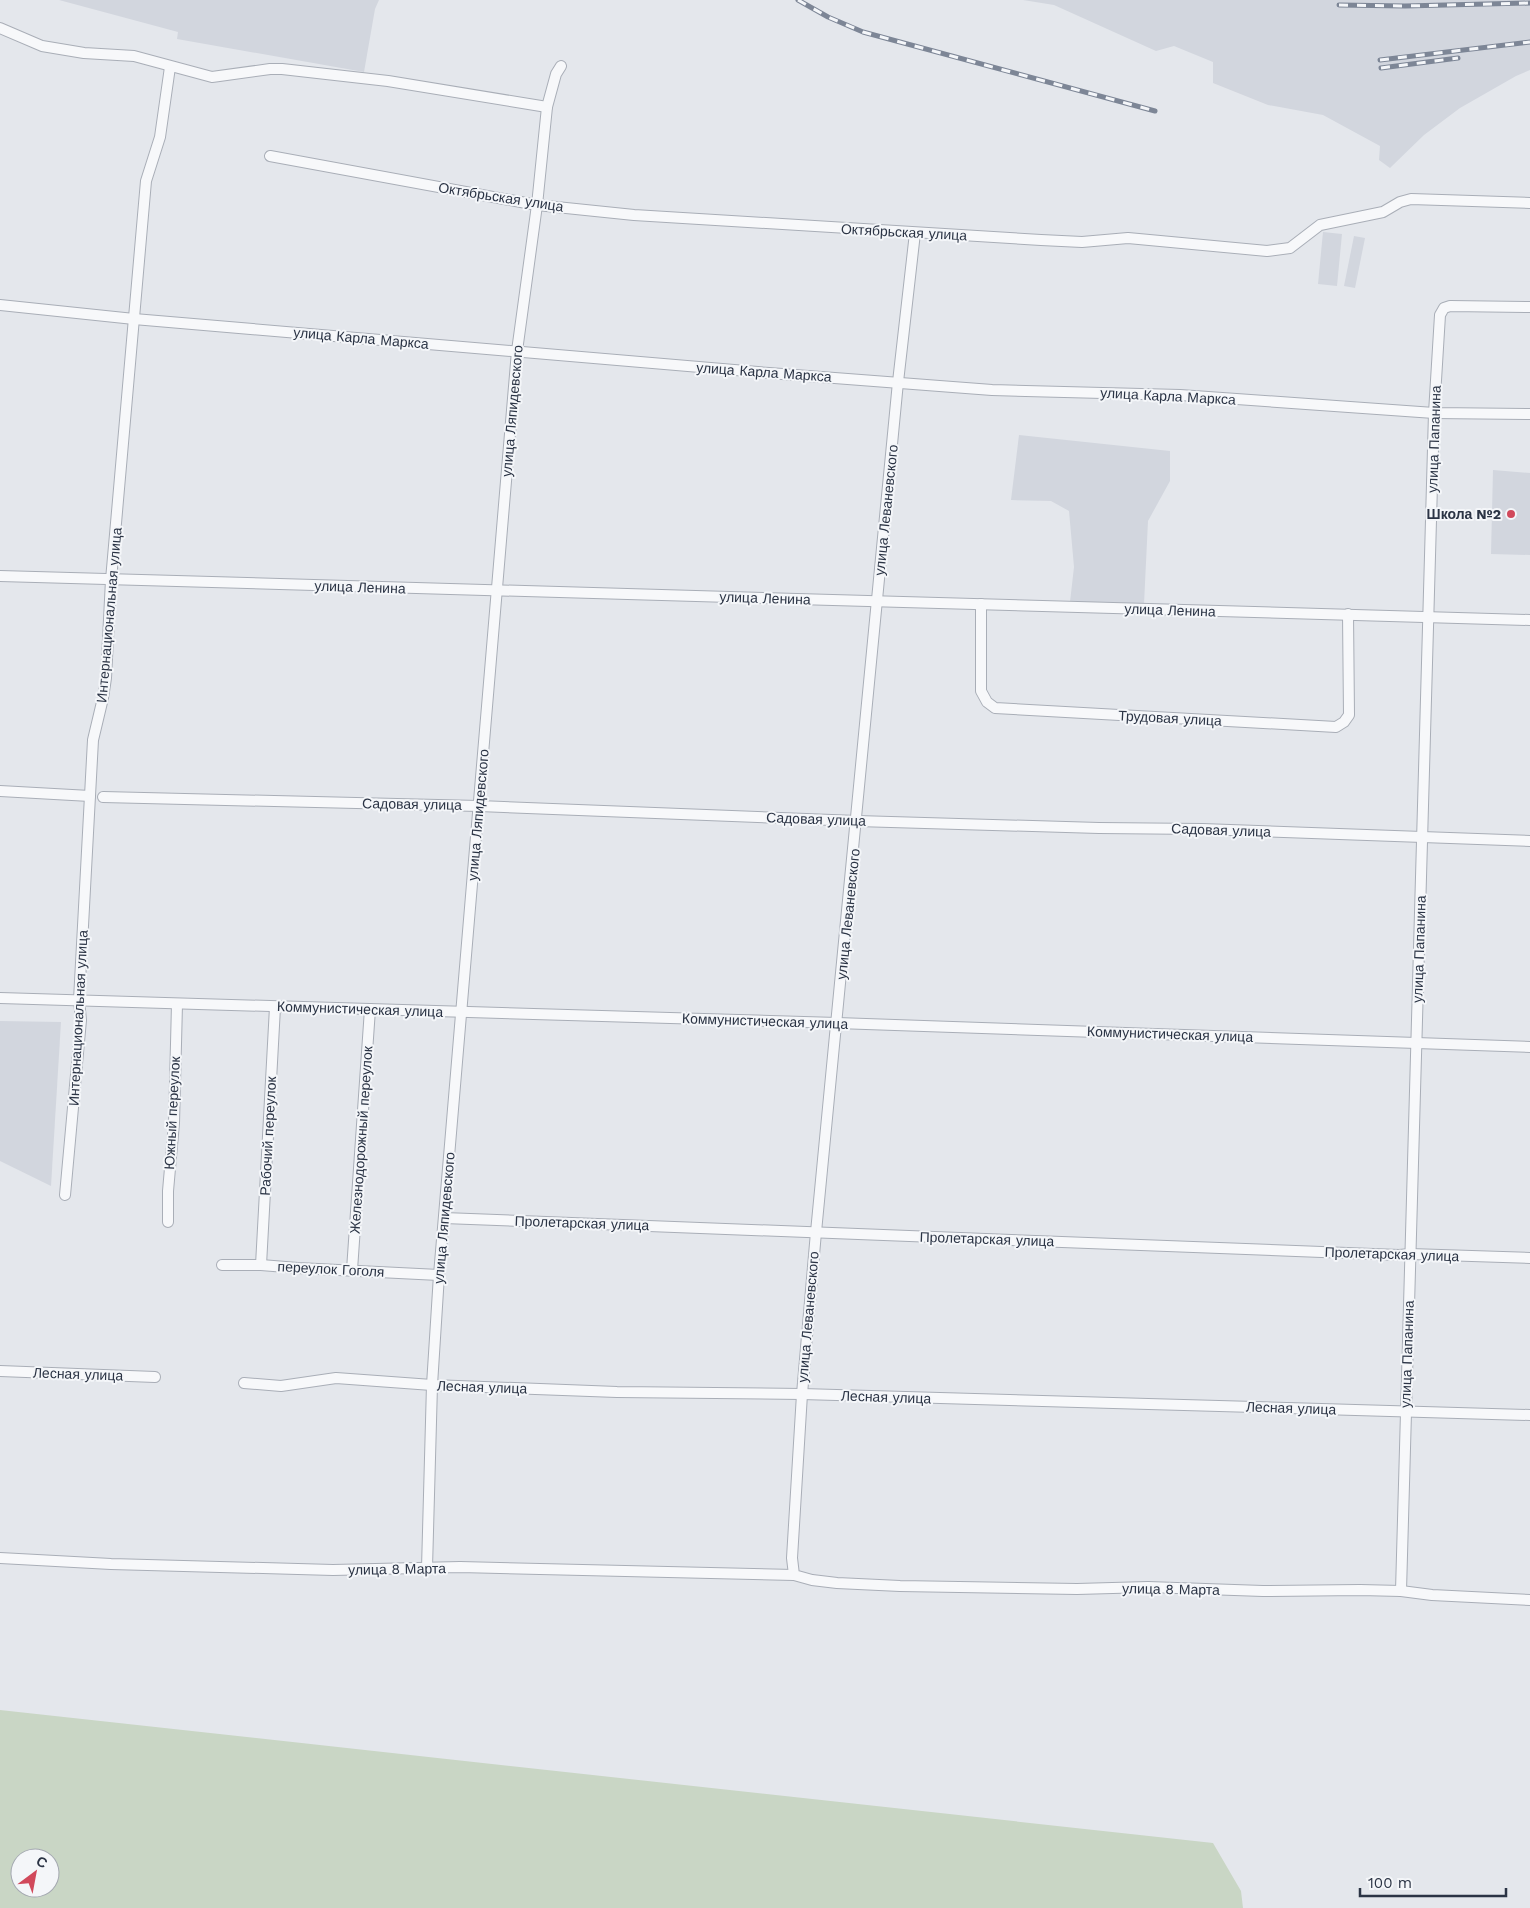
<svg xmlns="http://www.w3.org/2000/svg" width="1530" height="1908" viewBox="0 0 1530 1908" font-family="'Work Sans',sans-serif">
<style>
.built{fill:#d2d6de}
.green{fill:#c9d6c5;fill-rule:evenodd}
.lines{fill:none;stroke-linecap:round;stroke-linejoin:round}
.minor-casing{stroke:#a9aeb7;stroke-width:12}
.minor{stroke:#f7f8fa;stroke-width:10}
.rail-casing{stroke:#7d8696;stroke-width:5}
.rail{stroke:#f4f6f9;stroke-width:3;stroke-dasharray:9;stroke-linecap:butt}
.poi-dot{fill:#d1495b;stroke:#f4f6f9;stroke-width:2}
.labels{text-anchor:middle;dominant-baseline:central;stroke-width:4;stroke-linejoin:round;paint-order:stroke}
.street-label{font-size:14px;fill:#2b3445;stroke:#f4f6f9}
.poi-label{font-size:14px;font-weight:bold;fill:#2b3445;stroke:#f4f6f9;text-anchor:end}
</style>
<rect width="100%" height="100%" fill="#e4e7ec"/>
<g class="built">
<path d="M59,0H379L375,9L364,72L177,39L178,32Z"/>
<path d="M1023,0H1530V70L1516,76L1460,108L1424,135L1390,168L1379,160L1380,146L1323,115L1268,105L1213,83V62L1174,46L1156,51L1054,5Z"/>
<path d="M1323,232L1342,234L1337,286L1318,284Z"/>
<path d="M1354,236L1365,238L1355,288L1344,286Z"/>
<path d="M1019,435L1170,451V481L1148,521L1144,604L1070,602L1074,567L1069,511L1051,501L1011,500Z"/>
<path d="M1493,470L1530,473V555L1491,554Z"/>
<path d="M0,1021L61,1022L51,1186L0,1161Z"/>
</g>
<path class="green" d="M0,1710L1213,1843L1241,1891L1243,1908H0ZM20,1858H50V1888H20Z"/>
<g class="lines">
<defs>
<g id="minor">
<path d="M0,28L42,46L84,53L134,56L212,77L270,69H282L388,81L547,107"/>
<path d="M270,156L537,205L634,215L1041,240L1082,242L1128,238L1267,251L1290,248L1320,225L1383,212L1400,202L1411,199L1530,203"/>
<path d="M915,233L898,382L816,1232L802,1394L792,1558L794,1575L812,1580L837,1583L900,1586L1077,1589L1148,1587L1263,1591L1360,1590L1401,1591L1432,1595L1530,1600"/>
<path d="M0,305L134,319L769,373L992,390L1180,395L1434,413L1530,414"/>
<path d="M0,576L1530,620"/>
<path d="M981,604V691L987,702L995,708L1336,727L1344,722L1349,715L1348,614"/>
<path d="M0,791L90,796"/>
<path d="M103,797L479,806L857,821L1099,828L1202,829L1530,841"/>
<path d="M0,998L837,1023L1530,1047"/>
<path d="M65,1195L81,1020L79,1000L93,740L103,698L106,678L111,580L146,181L160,137L170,67"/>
<path d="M444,1218L1399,1255L1410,1254L1530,1258"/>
<path d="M168,1222V1191L174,1123L177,1004"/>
<path d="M222,1265H261L298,1268L439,1275"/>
<path d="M261,1265L275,1007"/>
<path d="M352,1270L370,1009"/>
<path d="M0,1371L155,1377"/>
<path d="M244,1383L281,1386L336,1378L432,1385L617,1392L802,1394L1530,1415"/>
<path d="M0,1558L111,1564L333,1570L460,1567L794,1575"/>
<path d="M427,1568L432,1385L439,1275L517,351L537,205L547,107L556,74L561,66"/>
<path d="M1401,1591L1434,413L1440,315L1444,308L1450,306L1530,307"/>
</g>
</defs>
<use href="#minor" class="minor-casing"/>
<use href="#minor" class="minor"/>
<defs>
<g id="rail">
<path d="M798,0L828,17L863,32L1155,111"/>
<path d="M1339,5L1405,6L1530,3"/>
<path d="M1380,60L1530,42"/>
<path d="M1381,68L1458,58"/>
</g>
</defs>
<use href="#rail" class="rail-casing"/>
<use href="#rail" class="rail"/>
</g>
<circle class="poi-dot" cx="1511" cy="514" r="5"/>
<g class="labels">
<g class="street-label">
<text transform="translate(501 197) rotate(9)">Октябрьская улица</text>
<text transform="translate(904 232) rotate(3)">Октябрьская улица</text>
<text transform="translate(361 338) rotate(5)">улица Карла Маркса</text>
<text transform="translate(764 372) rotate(4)">улица Карла Маркса</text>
<text transform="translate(1168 396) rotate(3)">улица Карла Маркса</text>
<text transform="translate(512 411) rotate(-85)">улица Ляпидевского</text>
<text transform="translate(1434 439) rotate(-88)">улица Папанина</text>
<text transform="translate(886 510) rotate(-84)">улица Леваневского</text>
<text transform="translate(360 587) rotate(2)">улица Ленина</text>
<text transform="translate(765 598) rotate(2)">улица Ленина</text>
<text transform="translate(1170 610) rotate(2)">улица Ленина</text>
<text transform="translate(109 615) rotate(-85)">Интернациональная улица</text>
<text transform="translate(1170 718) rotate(3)">Трудовая улица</text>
<text transform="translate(412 804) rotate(1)">Садовая улица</text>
<text transform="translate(478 815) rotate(-85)">улица Ляпидевского</text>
<text transform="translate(816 819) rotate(2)">Садовая улица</text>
<text transform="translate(1221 830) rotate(2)">Садовая улица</text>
<text transform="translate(848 914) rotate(-84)">улица Леваневского</text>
<text transform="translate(1419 949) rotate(-88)">улица Папанина</text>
<text transform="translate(360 1009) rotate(2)">Коммунистическая улица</text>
<text transform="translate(78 1018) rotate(-87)">Интернациональная улица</text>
<text transform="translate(765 1021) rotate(2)">Коммунистическая улица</text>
<text transform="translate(1170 1034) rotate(2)">Коммунистическая улица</text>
<text transform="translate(172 1113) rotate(-87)">Южный переулок</text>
<text transform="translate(268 1136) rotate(-87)">Рабочий переулок</text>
<text transform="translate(361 1140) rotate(-86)">Железнодорожный переулок</text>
<text transform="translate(444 1218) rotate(-85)">улица Ляпидевского</text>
<text transform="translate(582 1223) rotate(2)">Пролетарская улица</text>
<text transform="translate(987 1239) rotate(2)">Пролетарская улица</text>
<text transform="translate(1392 1254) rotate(2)">Пролетарская улица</text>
<text transform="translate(331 1269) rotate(3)">переулок Гоголя</text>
<text transform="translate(808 1317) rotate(-85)">улица Леваневского</text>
<text transform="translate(1407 1354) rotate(-88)">улица Папанина</text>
<text transform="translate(78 1374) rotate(2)">Лесная улица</text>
<text transform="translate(482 1387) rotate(2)">Лесная улица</text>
<text transform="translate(886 1397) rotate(2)">Лесная улица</text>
<text transform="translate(1291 1408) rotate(2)">Лесная улица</text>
<text transform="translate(397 1569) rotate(-1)">улица 8 Марта</text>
<text transform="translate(1171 1589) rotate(1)">улица 8 Марта</text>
</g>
<g class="poi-label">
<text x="1501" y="514">Школа №2</text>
</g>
</g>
<g transform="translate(35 1873) rotate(32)"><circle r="24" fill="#f4f6f9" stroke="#a4a8b1"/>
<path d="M0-4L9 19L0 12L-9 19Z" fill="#d1495b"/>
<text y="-8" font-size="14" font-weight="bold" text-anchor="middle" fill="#2b3445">С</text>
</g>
<path d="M1360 1888v8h146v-8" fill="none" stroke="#2b3445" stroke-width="2.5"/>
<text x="1368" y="1888" font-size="15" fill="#2b3445" stroke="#f4f6f9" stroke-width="4" paint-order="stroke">100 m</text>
</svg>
